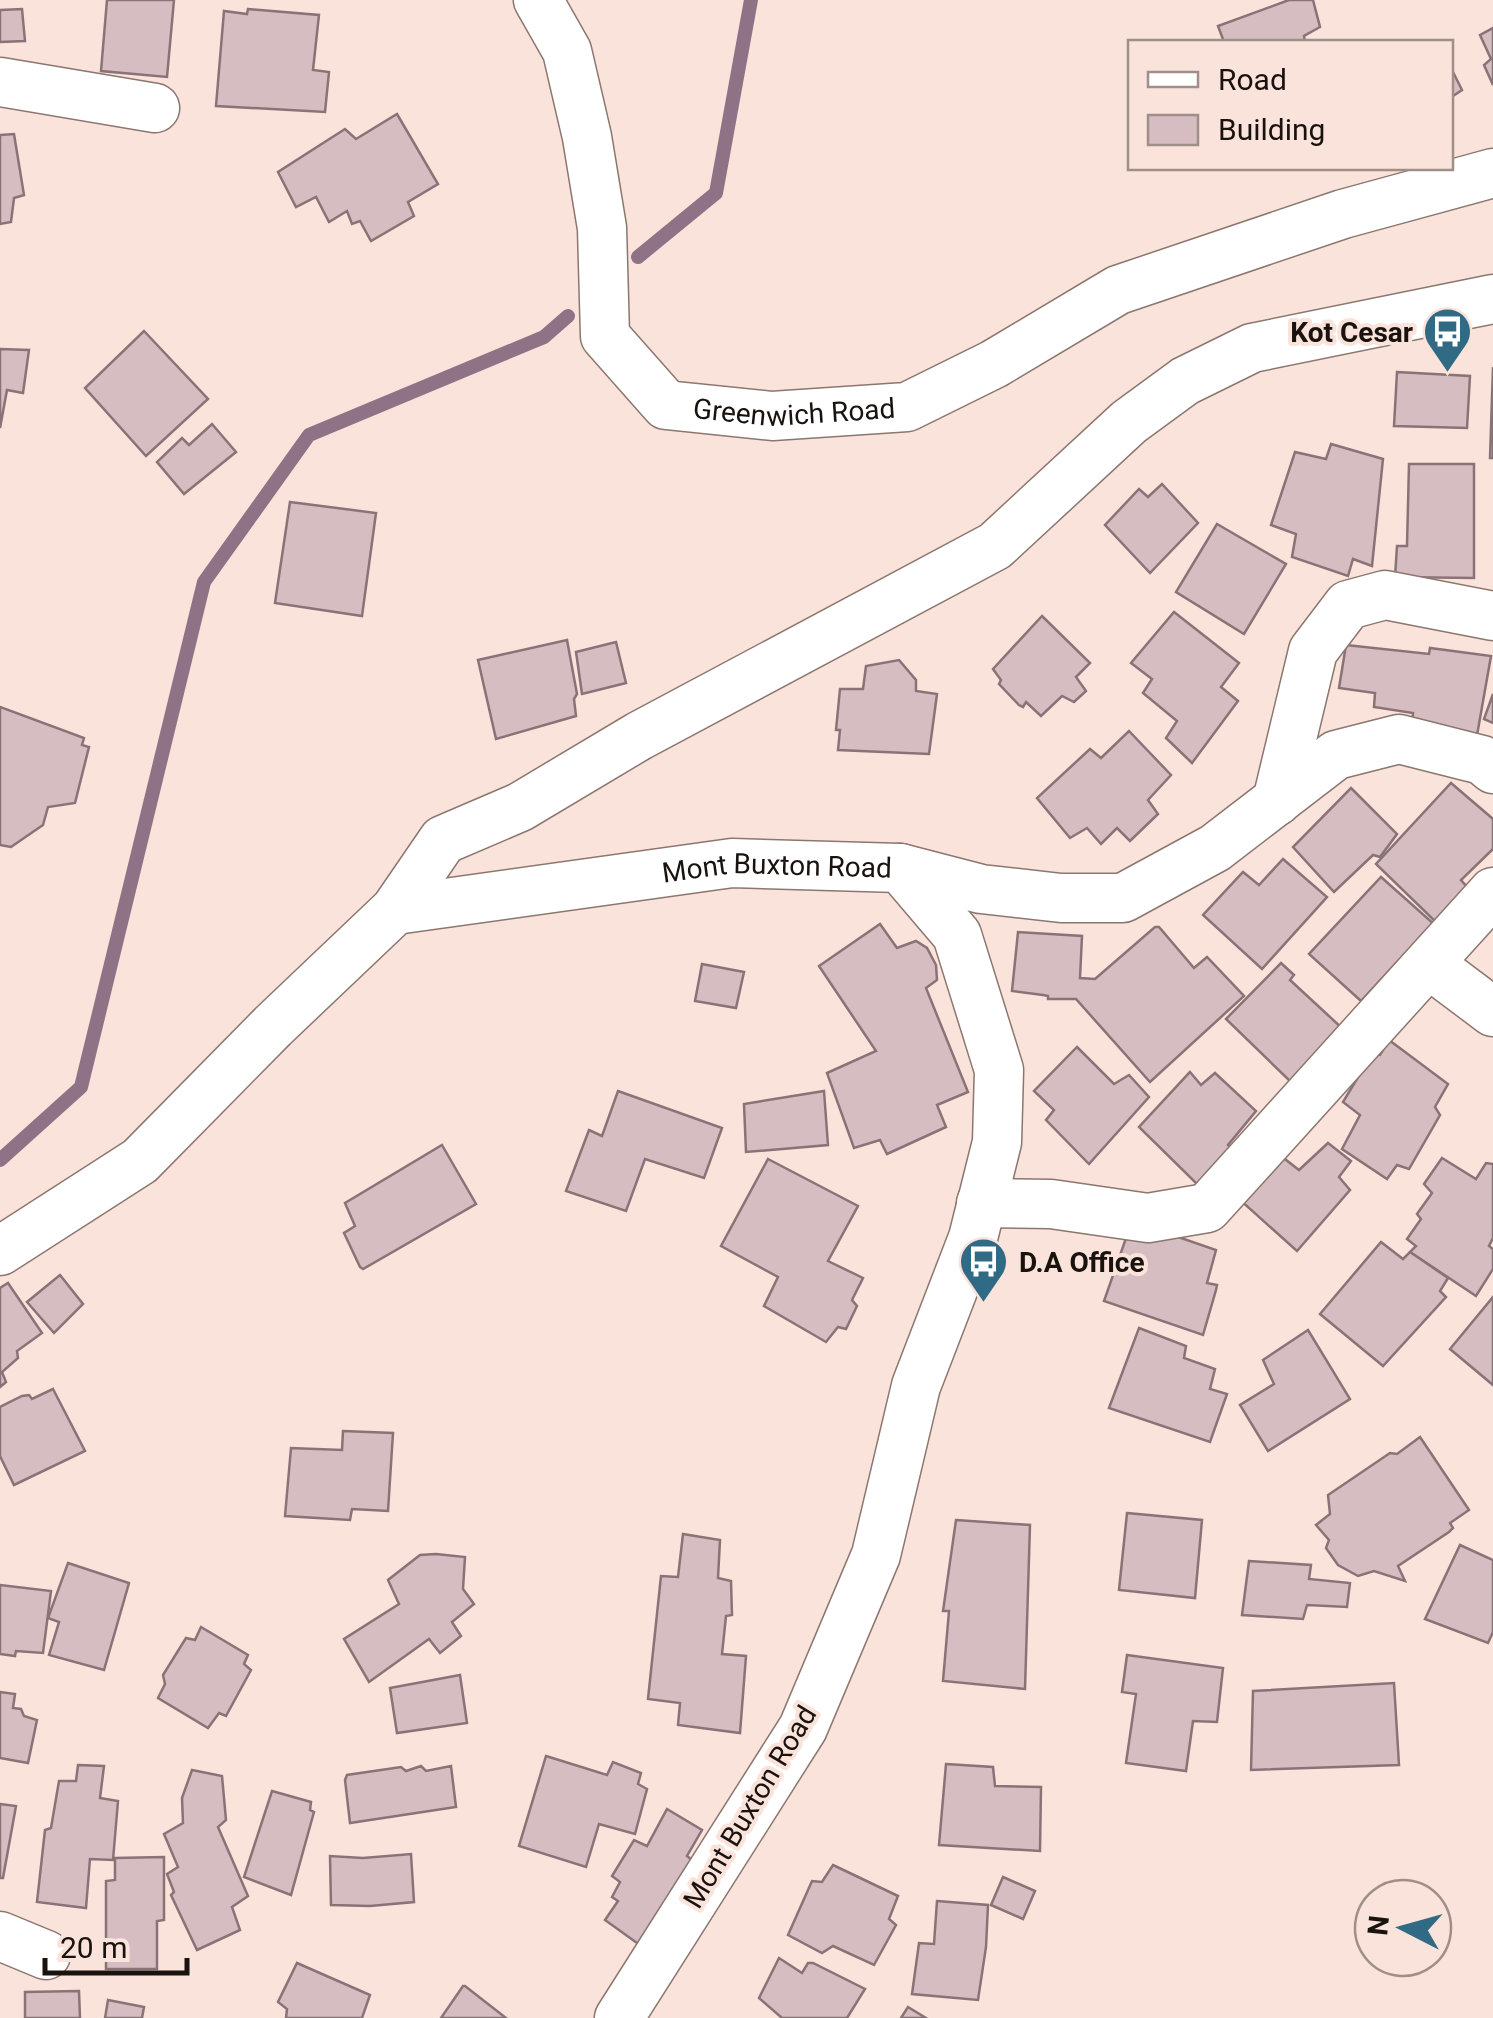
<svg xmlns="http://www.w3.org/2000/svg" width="1493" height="2018" viewBox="0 0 1493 2018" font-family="Roboto,sans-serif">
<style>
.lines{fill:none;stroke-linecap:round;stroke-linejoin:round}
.stream{stroke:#907287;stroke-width:14}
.building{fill:#d5bdc1;stroke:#8a7377;stroke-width:2.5}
.minor-casing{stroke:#8b776f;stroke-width:51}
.minor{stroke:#fff;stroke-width:48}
.labels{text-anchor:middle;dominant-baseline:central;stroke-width:8;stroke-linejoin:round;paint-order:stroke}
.poi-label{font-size:28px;font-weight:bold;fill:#19120f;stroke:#fae3da;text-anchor:end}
.street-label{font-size:28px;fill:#19120f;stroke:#fae3da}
</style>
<rect width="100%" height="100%" fill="#fae3da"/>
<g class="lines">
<g class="stream">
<path d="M638,257L716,193L751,0"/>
<path d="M0,1160L81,1087L204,582L309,435L544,337L568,316"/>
</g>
</g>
<g class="building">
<path d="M107,0H174L167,77L101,71Z"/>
<path d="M1289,0H1313L1320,27L1304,36L1305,42H1224L1218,26Z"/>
<path d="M22,9L25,41L0,42V10Z"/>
<path d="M248,9L319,15L313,70L329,72L325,112L216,106L224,11L247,14Z"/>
<path d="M1493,28V85L1484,65L1491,59L1480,35Z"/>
<path d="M1450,66L1462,90L1450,98Z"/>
<path d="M397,114L438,184L408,202L414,216L371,241L360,221L352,224L347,211L329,222L316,197L296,207L278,172L345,129L356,139Z"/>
<path d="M14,134L24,195L14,198L11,222L0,224V135Z"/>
<path d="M144,331L208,399L146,456L85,388Z"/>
<path d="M0,349L29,350L23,393L7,390L0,428Z"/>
<path d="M1493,367V458H1490Z"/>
<path d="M1397,372L1470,376L1467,428L1394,426Z"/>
<path d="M212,424L236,452L184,494L157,462L182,438L189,445Z"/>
<path d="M1331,444L1383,459L1372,566L1353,559L1348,576L1292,557L1296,534L1271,525L1295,452L1326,459Z"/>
<path d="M1409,464H1474V578L1395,577L1397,546H1407Z"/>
<path d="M1162,484L1198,523L1150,573L1105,525L1139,489L1148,497Z"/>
<path d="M290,502L376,513L362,616L275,603Z"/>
<path d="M1217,524L1286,564L1244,634L1176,592Z"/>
<path d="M1174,612L1239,663L1221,687L1238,701L1192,763L1166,738L1177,721L1143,693L1152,679L1131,663Z"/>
<path d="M1042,616L1090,663L1076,677L1086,691L1074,702L1062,696L1041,716L1026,702L1023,707L1019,705L999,684L1001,680L993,669Z"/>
<path d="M567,640L577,694L574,699L576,716L496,739L478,660Z"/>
<path d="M616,642L626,683L582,694L576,652Z"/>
<path d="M1346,645L1429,654L1430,648L1491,656L1476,741L1411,731L1413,713L1374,707L1375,693L1339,688Z"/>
<path d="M899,660L916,680V691L937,694L929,754L838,750L840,730H836L840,689H863L866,666Z"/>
<path d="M1493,694V723L1484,719Z"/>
<path d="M0,707L84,738L82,745L89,747L75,803L48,807L43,825L11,847L0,845Z"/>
<path d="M1129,731L1171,775L1148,800L1158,814L1130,841L1117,828L1101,844L1087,828L1070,838L1037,798L1090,749L1101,758Z"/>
<path d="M1451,783L1493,819V849L1461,880L1475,896L1443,929L1376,864Z"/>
<path d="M1351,788L1397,834L1380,857L1373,855L1334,892L1293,847Z"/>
<path d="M1283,859L1327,897L1262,969L1203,915L1243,872L1259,885Z"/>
<path d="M1381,877L1444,933L1399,960L1361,1001L1309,954Z"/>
<path d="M880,924L897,948L916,941L927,948L936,965L937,980L926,988L968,1092L937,1105L946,1127L887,1154L880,1140L854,1148L827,1073L876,1051L819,966Z"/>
<path d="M1155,927H1159L1194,968L1207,957L1244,996L1150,1082L1076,999H1048V996L1043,995L1012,991L1018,932L1082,936L1080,978L1095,979Z"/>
<path d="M1281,963L1294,975L1290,980L1343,1029L1292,1083L1226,1019Z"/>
<path d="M702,964L744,972L736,1008L695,1001Z"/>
<path d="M1389,1040L1448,1084L1435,1107L1440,1115L1409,1169L1397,1165L1387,1179L1342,1149L1360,1115L1343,1102L1372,1054L1380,1055Z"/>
<path d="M1077,1047L1114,1084L1129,1075L1149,1097L1089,1164L1046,1120L1054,1110L1034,1091Z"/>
<path d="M1190,1072L1201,1085L1215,1073L1256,1111L1228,1145L1234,1151L1202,1189L1139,1127Z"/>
<path d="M618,1091L722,1128L704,1178L645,1159L626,1211L566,1191L589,1130L602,1136Z"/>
<path d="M824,1091L828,1145L746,1152L744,1104Z"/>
<path d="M1328,1143L1351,1161L1339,1177L1350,1190L1297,1251L1239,1199L1281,1156L1299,1170Z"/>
<path d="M442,1145L476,1204L363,1269L360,1267L344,1233L355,1226L345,1203Z"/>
<path d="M1442,1158L1476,1179L1486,1163L1493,1164V1238L1489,1246L1493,1249V1269L1476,1296L1410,1252L1416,1246L1407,1239L1421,1219L1417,1214L1432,1193L1424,1184Z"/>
<path d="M768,1159L858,1206L828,1261L863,1278L852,1300L857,1306L846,1329L838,1327L826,1342L764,1306L778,1277L721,1246Z"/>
<path d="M1132,1221L1216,1250L1207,1283L1217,1285L1216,1290L1203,1335L1104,1301Z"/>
<path d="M1381,1242L1403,1259L1410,1252L1448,1278L1440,1291L1446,1297L1383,1366L1320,1314Z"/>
<path d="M60,1275L83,1304L54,1333L27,1302Z"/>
<path d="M8,1283L42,1333L17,1351L18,1358L2,1372L6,1382L0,1387V1288Z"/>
<path d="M1493,1297V1385L1450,1349Z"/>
<path d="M1139,1328L1186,1346L1184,1358L1215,1369L1210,1389L1227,1394L1210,1442L1109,1408Z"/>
<path d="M1308,1330L1350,1399L1268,1451L1240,1405L1274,1384L1263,1360Z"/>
<path d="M53,1389L85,1451L14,1485L0,1456V1407L22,1396L29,1395L32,1399Z"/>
<path d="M343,1431L393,1433L388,1511L352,1509L350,1520L285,1516L291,1448L342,1450Z"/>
<path d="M1420,1437L1469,1510L1450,1523L1453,1528L1449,1532L1398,1566L1405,1581L1374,1571L1358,1576L1338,1565L1326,1548L1329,1540L1316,1525L1330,1514L1328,1495L1390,1453L1397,1454Z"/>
<path d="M1127,1513L1202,1520L1195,1598L1119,1590Z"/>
<path d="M956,1520L1030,1525L1025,1689L943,1681L949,1611H943Z"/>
<path d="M683,1534L720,1540L718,1578L731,1581L732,1615L726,1616L722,1654L746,1656L740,1733L678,1725L680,1703L648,1699L661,1576L678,1577Z"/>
<path d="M1460,1545L1493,1560V1632L1488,1643L1425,1619Z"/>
<path d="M436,1554L465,1557L463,1589L474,1604L452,1622L461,1636L440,1653L429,1639L369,1682L344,1639L399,1604L388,1580L420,1555Z"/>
<path d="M1249,1561L1311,1565L1309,1579L1350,1583L1347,1607L1307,1605L1303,1619L1242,1615Z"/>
<path d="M68,1563L129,1583L104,1670L49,1655L59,1622L48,1618Z"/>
<path d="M0,1585L51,1591L43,1653L16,1651L15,1656L0,1654Z"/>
<path d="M201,1627L248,1655L244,1664L251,1670L226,1716L219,1713L208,1728L158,1698L165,1684L163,1675L186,1638L195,1640Z"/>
<path d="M1127,1655L1223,1668L1217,1722L1193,1721L1186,1771L1126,1763L1136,1694L1122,1692Z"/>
<path d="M460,1675L467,1723L397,1733L390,1688Z"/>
<path d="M1394,1683L1399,1765L1251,1770L1253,1691Z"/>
<path d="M0,1692L15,1694L13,1708L21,1709L24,1716L37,1720L28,1763L0,1758Z"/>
<path d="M546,1756L607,1775L613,1762L641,1773L638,1784L647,1789L635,1834L599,1824L586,1867L519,1846Z"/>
<path d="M946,1764L993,1767L995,1786L1041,1787L1040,1851L939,1845Z"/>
<path d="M78,1765L104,1766L100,1798L118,1801L113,1860L90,1859L86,1908L37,1902L45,1830L51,1828L59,1781H76Z"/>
<path d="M421,1766L426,1771L451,1766L456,1807L350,1823L345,1780L347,1775L401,1767L406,1771Z"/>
<path d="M192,1770L222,1776L226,1820L218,1827L248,1896L232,1907L240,1930L197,1950L171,1895L174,1892L167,1874L178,1867L164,1834L183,1823L182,1798Z"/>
<path d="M272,1791L311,1802L310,1810L314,1812L291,1895L244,1877Z"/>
<path d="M0,1804L16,1806L3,1878H0Z"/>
<path d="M667,1809L702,1830L687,1856L697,1864L644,1948L605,1920L618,1901L612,1897L620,1882L612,1876L634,1840L647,1846Z"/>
<path d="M411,1854L414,1902L370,1906L331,1905L330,1856L363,1858Z"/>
<path d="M164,1857V1920L157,1921V1969H106V1881L115,1880V1858Z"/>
<path d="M833,1865L898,1896L889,1919L896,1925L874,1965L833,1946L822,1953L788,1935L812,1881L822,1882Z"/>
<path d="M1003,1877L1035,1891L1023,1919L991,1905Z"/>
<path d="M937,1901L988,1905L986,1947L978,2000L912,1994L919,1943L934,1944Z"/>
<path d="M779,1958L802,1973L808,1963H813L865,1989L847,2018H782L759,1998Z"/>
<path d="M297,1963L370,1995L362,2018H286L287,2009L278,2002Z"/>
<path d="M463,1986H465L506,2018H441Z"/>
<path d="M79,1991L80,2018H25V1992Z"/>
<path d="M108,2000L144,2007L142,2018H105Z"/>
<path d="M908,2007L926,2018H901Z"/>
</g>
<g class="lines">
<defs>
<g id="minor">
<path id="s1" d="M538,0L567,51L587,137L602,228L605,336L666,405L772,416L907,407L994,364L1118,290L1343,214L1493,173"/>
<path d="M0,82L155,108"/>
<path d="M1277,801L1313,651L1348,605L1385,595L1493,616"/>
<path d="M900,868L981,889L1061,898H1123L1215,848L1336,755L1399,739L1482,760L1493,769"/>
<path id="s2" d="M395,910L732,863L900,868L957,935L999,1070L997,1142L973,1238L916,1386L876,1555L803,1728L619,2018"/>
<path d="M1429,964L1493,1012"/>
<path d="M981,1203L1051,1204L1148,1218L1207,1208L1493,892"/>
<path d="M0,1251L140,1161L273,1026L395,910L443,840L520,807L639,736L995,546L1129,422L1185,381L1252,348L1493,299"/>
<path d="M0,1936L46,1955"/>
</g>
</defs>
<use href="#minor" class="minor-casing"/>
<use href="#minor" class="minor"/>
</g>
<defs>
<symbol id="bus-pin" viewBox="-11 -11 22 30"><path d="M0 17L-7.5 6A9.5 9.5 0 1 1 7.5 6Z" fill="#316a84" stroke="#fae3da"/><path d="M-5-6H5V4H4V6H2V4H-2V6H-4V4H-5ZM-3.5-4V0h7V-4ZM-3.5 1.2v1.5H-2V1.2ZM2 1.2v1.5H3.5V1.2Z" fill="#fff"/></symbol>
</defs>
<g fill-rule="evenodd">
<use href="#bus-pin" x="1420" y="304" width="55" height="75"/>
<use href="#bus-pin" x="956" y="1234" width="55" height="75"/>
</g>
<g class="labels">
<g class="poi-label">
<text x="1413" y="332">Kot Cesar</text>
<text x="1019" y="1262" text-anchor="start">D.A Office</text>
</g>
<g class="street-label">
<text stroke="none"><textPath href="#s1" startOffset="568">Greenwich Road</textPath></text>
<text stroke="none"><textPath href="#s2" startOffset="385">Mont Buxton Road</textPath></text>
<text transform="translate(750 1807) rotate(-59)">Mont Buxton Road</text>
</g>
</g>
<rect x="1128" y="40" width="325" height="130" fill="#fae3da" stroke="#a08f89" stroke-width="2.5"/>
<rect x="1148" y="72" width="50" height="15" fill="#ffffff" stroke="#a08f89" stroke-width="2.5"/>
<text x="1218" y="90" font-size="30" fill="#19120f">Road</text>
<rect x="1148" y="115" width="50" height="30" fill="#d5bdc1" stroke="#a08f89" stroke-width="2.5"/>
<text x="1218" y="140" font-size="30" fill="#19120f">Building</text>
<g transform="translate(1403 1928) rotate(276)"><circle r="48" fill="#fae3da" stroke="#a08f89" stroke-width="2.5"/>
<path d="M0-8L18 38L0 25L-18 38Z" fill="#316a84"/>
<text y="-15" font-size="28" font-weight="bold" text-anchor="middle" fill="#19120f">N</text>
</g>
<path d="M45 1958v15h142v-15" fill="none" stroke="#19120f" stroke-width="5"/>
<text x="60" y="1958" font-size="30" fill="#19120f" stroke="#fae3da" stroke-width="8" paint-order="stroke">20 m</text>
</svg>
